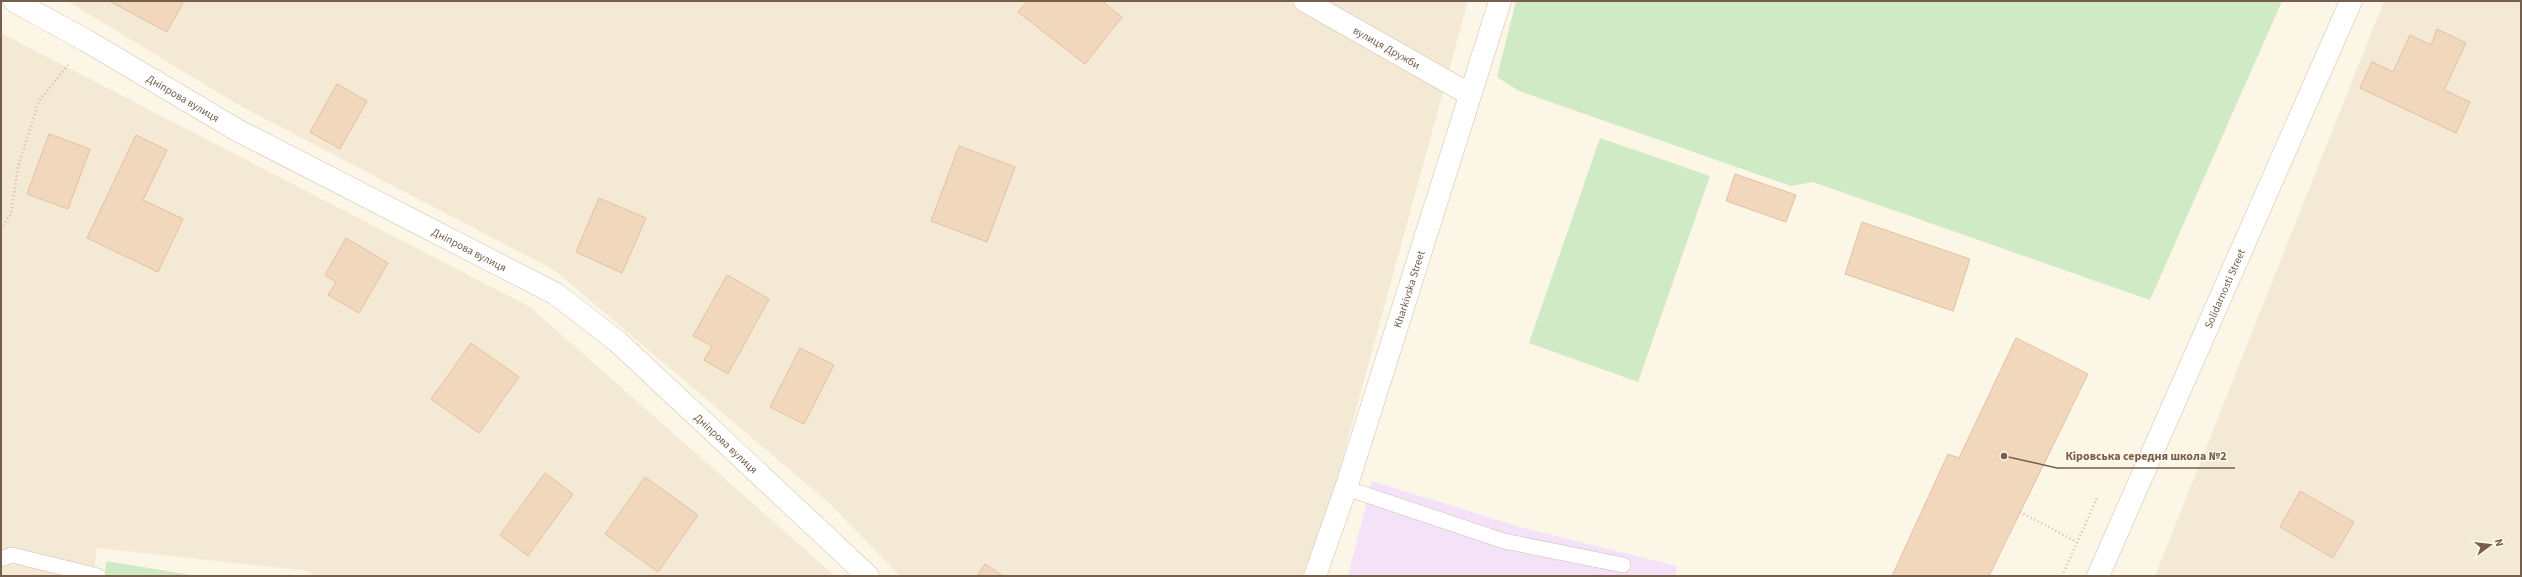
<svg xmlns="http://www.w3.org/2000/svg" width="2522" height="577" viewBox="0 0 2522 577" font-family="'Source Sans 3',sans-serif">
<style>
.residential{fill:#f4e9d4}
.education{fill:#f3e2f8}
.green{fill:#cfeac4}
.building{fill:#f1d8bd;stroke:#e4c09e}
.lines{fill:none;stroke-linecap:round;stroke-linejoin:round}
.lane-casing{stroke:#d0c1af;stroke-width:16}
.street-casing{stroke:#d0c1af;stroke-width:23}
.secondary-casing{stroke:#d1bfa9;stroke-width:23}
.path{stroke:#d6bba0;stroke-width:2.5;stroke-dasharray:1 3;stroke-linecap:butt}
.lane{stroke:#fff;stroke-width:15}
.street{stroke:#fff;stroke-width:22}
.secondary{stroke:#fff;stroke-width:22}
.labels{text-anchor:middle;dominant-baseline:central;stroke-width:3;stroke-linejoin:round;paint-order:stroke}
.street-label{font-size:11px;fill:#755e4b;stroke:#fff9ec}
.leader{fill:none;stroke:#755e4b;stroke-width:1.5}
.callout-dot{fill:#755e4b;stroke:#fff9ec;stroke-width:1.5}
.callout-label{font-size:12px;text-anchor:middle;font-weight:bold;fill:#755e4b;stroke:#fff9ec;stroke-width:3;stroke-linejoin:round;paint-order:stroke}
</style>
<rect width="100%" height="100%" fill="#fcf6e6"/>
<g class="residential">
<path d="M67,1H1468L1332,497L1305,576H900L830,504L554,270L237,104Z"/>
<path d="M2384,1H2521V576H2155Z"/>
<path d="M1,33L530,307L835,576H314L309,571L97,548L93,576H1Z"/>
</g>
<path class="education" d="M1372,481L1520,527L1677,566L1675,576H1348Z"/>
<g class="green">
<path d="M1516,1H2282L2150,300L1813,182L1791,186L1519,91L1497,77Z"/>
<path d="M1600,138L1710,176L1638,382L1529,343Z"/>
<path d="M106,561L198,576H105Z"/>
</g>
<g class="building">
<path d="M109,1H184L167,32Z"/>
<path d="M1027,1H1102L1122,17L1085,64L1018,12Z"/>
<path d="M2437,29L2466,43L2444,90L2470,102L2456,133L2360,88L2372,62L2393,72L2410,35L2431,45Z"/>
<path d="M337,84L367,101L340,149L310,132Z"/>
<path d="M49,134L90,149L68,209L27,194Z"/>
<path d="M136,135L167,150L143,200L183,219L158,272L87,238Z"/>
<path d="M959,146L1015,167L987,242L931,221Z"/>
<path d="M1735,174L1796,195L1786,222L1726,201Z"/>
<path d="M599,198L646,218L622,273L576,252Z"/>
<path d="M1862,222L1970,259L1953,311L1845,274Z"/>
<path d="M346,238L388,263L359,313L328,295L336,282L325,275Z"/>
<path d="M727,275L769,299L728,374L704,360L712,346L693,336Z"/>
<path d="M2016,338L2088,374L1989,576H1892L1948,454L1959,458Z"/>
<path d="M471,343L519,377L479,433L431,399Z"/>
<path d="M800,348L834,365L804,424L770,407Z"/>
<path d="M545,473L573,494L528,556L500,535Z"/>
<path d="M645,477L698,515L658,572L605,534Z"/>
<path d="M2300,491L2354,522L2333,558L2280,527Z"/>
<path d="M985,564L1003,576H977Z"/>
</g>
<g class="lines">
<defs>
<g id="lane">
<path d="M1346,488L1504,541L1623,565"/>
<path d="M1,559L12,555L98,576"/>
</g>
<g id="street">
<path id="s1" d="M14,1L87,41L237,130L556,294L618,342L868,576"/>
<path id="s2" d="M1305,1L1469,94"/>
<path id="s3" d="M1315,576L1346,488L1500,1"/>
</g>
<g id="secondary">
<path id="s4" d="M2098,576L2351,1"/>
</g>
</defs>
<use href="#lane" class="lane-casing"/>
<use href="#street" class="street-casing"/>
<use href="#secondary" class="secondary-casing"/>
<g class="path">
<path d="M1,229L11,214L18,167L39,101L68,65"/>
<path d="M2020,512L2077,542"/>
<path d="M2062,576L2098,496"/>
</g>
<use href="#lane" class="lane"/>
<use href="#street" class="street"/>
<use href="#secondary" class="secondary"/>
</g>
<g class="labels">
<g class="street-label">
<text stroke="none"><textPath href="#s2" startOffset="94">вулиця Дружби</textPath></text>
<text stroke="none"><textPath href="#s1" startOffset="195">Дніпрова вулиця</textPath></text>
<text stroke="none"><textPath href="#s1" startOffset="519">Дніпрова вулиця</textPath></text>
<text stroke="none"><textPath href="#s4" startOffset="314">Solidarnosti Street</textPath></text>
<text stroke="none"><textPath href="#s3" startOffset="302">Kharkivska Street</textPath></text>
<text stroke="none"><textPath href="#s1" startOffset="843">Дніпрова вулиця</textPath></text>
</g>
</g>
<path class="leader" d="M2004 456L2057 468H2235"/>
<circle class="callout-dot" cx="2004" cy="456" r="4"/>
<g class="callout-label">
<text x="2146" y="460">Кіровська середня школа №2</text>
</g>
<rect width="2522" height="577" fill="none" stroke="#755e4b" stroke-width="4"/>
<g transform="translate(2490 545) rotate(75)" stroke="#fff9ec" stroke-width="3" paint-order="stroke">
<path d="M0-3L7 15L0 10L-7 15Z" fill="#755e4b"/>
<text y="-6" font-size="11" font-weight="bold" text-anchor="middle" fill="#755e4b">N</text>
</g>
</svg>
